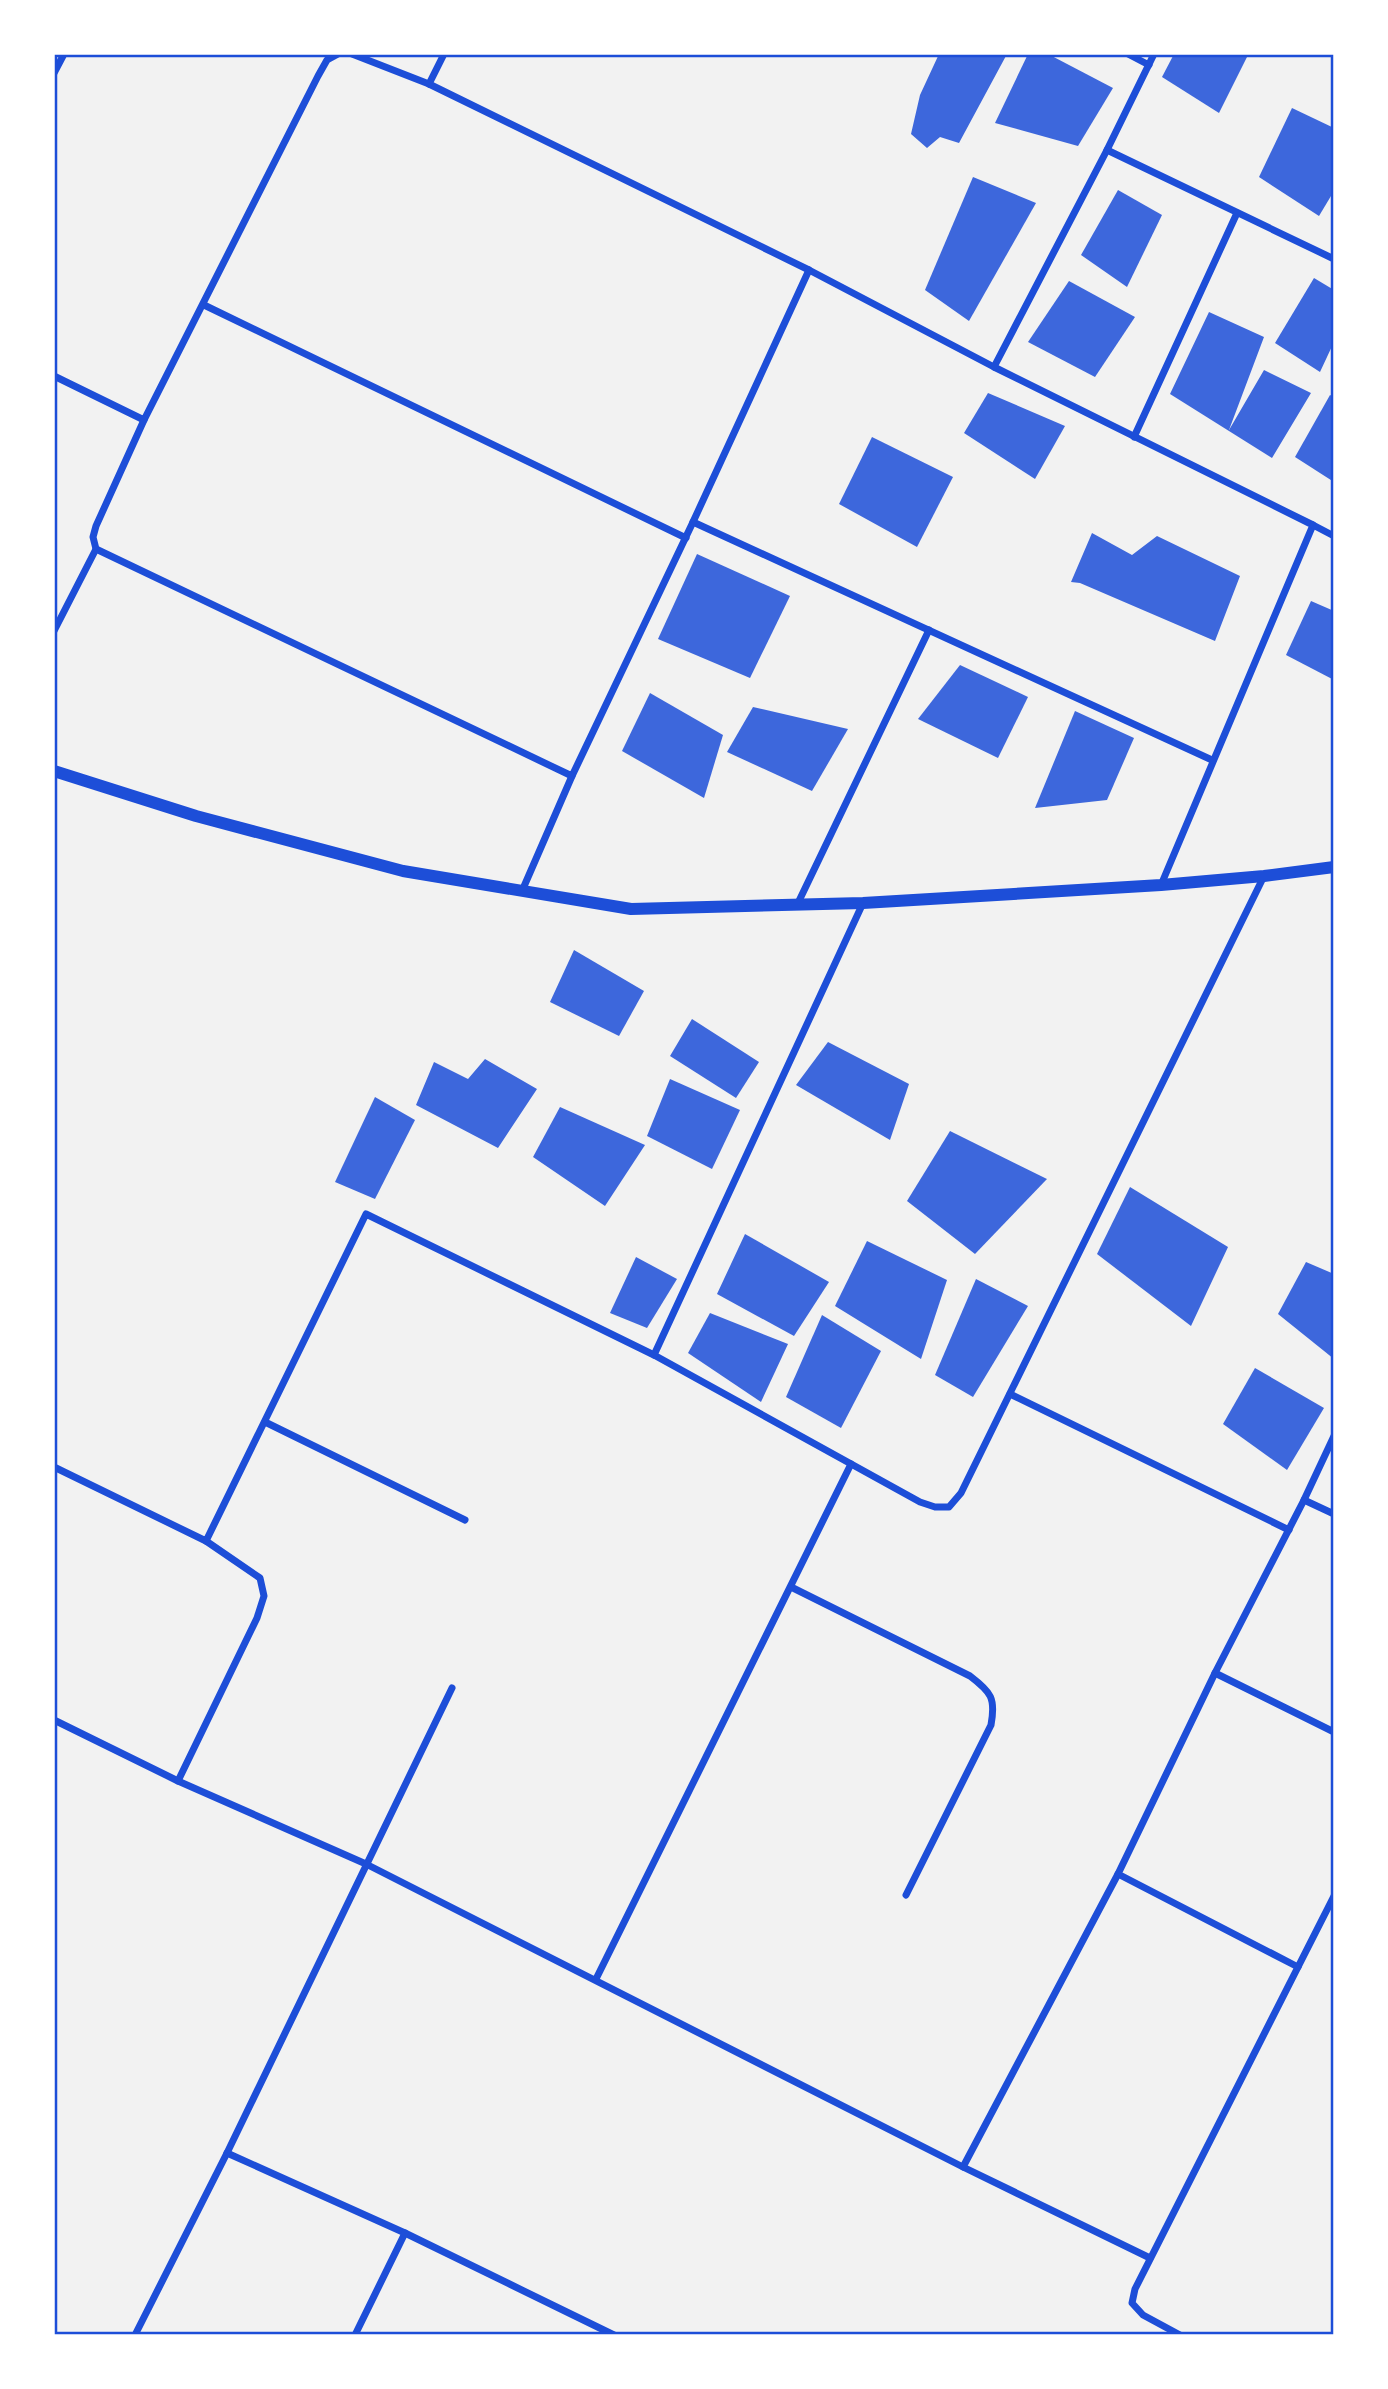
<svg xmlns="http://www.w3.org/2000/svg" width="1388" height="2389" viewBox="0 0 1388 2389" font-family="Barlow,sans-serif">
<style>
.building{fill:#3d67dc}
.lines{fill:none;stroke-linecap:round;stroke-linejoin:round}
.minor{stroke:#1d4ed8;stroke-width:7}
.tertiary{stroke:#1d4ed8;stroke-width:12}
.neatline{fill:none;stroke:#1d4ed8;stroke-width:2.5}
</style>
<rect width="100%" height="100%" fill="#f2f2f2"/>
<g class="building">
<path d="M939,54H1007L959,143L940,137L927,148L911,134L920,95Z"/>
<path d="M1028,54H1048L1113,88L1078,146L995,123Z"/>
<path d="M1174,54H1240L1247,57L1219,113L1162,77Z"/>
<path d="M1292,108L1334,128V191L1319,216L1259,177Z"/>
<path d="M973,177L1036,203L969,321L925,290Z"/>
<path d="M1118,190L1162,215L1127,287L1081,255Z"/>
<path d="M1314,278L1334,290V342L1320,372L1275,343Z"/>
<path d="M1069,281L1135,317L1095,377L1028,342Z"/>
<path d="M1209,312L1264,337L1229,430L1264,370L1311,393L1272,458L1170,394Z"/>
<path d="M988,393L1065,426L1035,479L964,433Z"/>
<path d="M1330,395L1334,397V482L1295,457Z"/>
<path d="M872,437L953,477L917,547L839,504Z"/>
<path d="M1092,533L1132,555L1157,536L1240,576L1215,641L1080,583L1071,582Z"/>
<path d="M697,554L790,596L750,678L658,639Z"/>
<path d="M1311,601L1334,611V680L1286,655Z"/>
<path d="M960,665L1028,697L998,758L918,719Z"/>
<path d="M650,693L723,735L704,798L622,751Z"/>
<path d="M753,707L848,729L812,791L727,752Z"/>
<path d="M1075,711L1134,738L1107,800L1035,808Z"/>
<path d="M574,950L644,991L619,1036L550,1002Z"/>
<path d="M692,1019L759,1062L736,1098L670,1056Z"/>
<path d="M828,1042L909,1084L890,1140L796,1085Z"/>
<path d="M485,1059L537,1089L498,1148L416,1105L434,1062L468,1079Z"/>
<path d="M670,1079L740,1110L712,1169L647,1136Z"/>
<path d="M375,1097L415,1120L375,1199L335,1182Z"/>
<path d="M560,1107L645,1145L605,1206L533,1157Z"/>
<path d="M950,1131L1047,1179L975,1254L907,1201Z"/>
<path d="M1130,1187L1228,1247L1191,1326L1097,1254Z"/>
<path d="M745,1234L829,1282L794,1336L717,1294Z"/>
<path d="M867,1241L947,1280L921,1359L835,1306Z"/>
<path d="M636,1257L677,1279L647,1328L610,1313Z"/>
<path d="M1306,1262L1334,1274V1359L1278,1314Z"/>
<path d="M976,1279L1028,1306L973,1397L935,1375Z"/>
<path d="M710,1313L788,1344L761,1402L688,1353Z"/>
<path d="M822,1315L881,1351L841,1428L786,1397Z"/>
<path d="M1255,1368L1324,1408L1287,1470L1223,1424Z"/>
</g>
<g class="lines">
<g class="minor">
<path d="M352,54L429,84L809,270L994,367L1313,525L1161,885"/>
<path d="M1128,54L1149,65"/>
<path d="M54,73L64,54"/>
<path d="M429,84L444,54"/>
<path d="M1107,150L1334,259"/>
<path d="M809,270L693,522L1212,760"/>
<path d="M204,305L686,538"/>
<path d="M994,367L1107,150L1154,54"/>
<path d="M54,376L144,420L318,76L327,60L338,54"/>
<path d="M144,420L96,526L93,537L96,549L572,776L693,522"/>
<path d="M1134,437L1237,213"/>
<path d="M1313,525L1334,536"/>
<path d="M54,631L96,549"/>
<path d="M522,891L572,776"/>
<path d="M798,903L929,630"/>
<path d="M654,1355L920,1502L935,1507H949L961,1493L1264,876"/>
<path d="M1010,1394L1289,1530"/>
<path d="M265,1422L465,1520"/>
<path d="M54,1467L206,1541L366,1214L654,1355L863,903"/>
<path d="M1304,1500L1334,1514"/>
<path d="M791,1587L970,1676C991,1692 996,1698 991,1725L906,1895"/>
<path d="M1215,1673L1334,1732"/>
<path d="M54,1720L178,1781L366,1864L963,2167L1150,2258"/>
<path d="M178,1781L257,1618L264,1596L260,1578L206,1541"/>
<path d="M1298,1967L1334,1896"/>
<path d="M596,1979L851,1464"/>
<path d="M227,2153L405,2233L614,2335"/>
<path d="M963,2167L1118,1874"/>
<path d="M135,2335L227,2153L452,1688"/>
<path d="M355,2335L405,2233"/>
<path d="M1180,2335L1143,2315L1132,2303L1135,2289L1298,1967L1118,1874L1215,1673L1304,1500L1334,1436"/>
</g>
<path class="tertiary" d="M54,771L196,816L403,871L631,909L863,903L1161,885L1264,876L1334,867"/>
</g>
<rect width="1388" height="2389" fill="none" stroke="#ffffff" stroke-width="112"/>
<rect x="56" y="56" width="1276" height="2277" class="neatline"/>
</svg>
